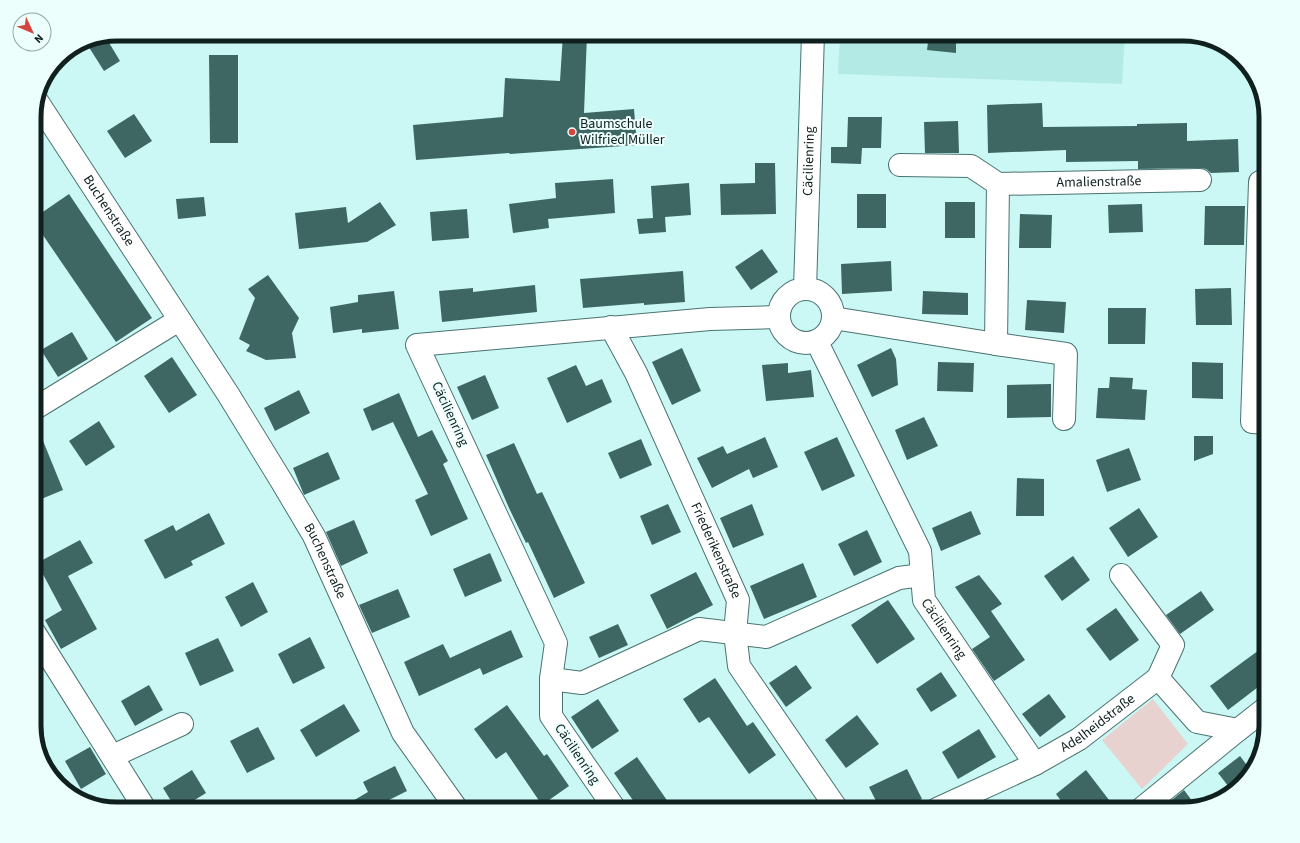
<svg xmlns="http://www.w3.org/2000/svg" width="1300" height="843" viewBox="0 0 1300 843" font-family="'Source Sans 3',sans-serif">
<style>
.built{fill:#b4eae6}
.green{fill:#e8d2cf}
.building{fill:#3e6764}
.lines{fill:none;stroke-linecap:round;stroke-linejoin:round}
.minor-casing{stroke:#4a7370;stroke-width:24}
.minor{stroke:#fff;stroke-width:22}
.poi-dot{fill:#d3453e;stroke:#edfffd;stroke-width:1.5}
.labels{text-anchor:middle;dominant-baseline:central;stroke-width:4;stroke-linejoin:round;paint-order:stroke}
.poi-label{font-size:14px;fill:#0f201f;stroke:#edfffd;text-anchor:start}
.street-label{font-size:14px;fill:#0f201f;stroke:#edfffd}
.rim{fill:none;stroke:#0f201f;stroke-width:5}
</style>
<rect width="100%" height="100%" fill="#cbf8f4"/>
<path class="built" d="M840,34H1125L1122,84L838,74Z"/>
<path class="green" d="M1153,699L1188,744L1142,789L1102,740Z"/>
<g class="building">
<path d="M563,34H587L584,113L634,109L637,145L510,154L509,153L416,160L413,125L503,117L505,78L560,81Z"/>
<path d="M929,34H956V53L927,50Z"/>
<path d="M105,36L120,61L104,71L85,41Z"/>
<path d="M209,55H238V143H210Z"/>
<path d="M1042,103L1043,127L1137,126V124L1187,123V141L1238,139L1239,172L1211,173L1206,169L1200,168L1138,169V161L1066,162V150L988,153L987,105Z"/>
<path d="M134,114L152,141L125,158L107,131Z"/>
<path d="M848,117H882L881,148H862L861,164L831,163V147H847Z"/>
<path d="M958,121L959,153H925L924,122Z"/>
<path d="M755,163H775L776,214L721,215L720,184L755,183Z"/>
<path d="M613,179L615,213L548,219L549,228L513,233L509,204L556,198L555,183Z"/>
<path d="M689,183L691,215L665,217L666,232L639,234L637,219L653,218L651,186Z"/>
<path d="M69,194L152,318L116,342L34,222V218Z"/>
<rect x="857" y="194" width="29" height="34"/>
<path d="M204,197L206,216L178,219L176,199Z"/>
<path d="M380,202L396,225L367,242L299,249L295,213L346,207L348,223Z"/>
<rect x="945" y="202" width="30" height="36"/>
<path d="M1142,204L1143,232L1109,233L1108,205Z"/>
<path d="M1205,206H1245L1244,245H1204Z"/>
<path d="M467,209L469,238L432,241L430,212Z"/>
<path d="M1020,214L1052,215L1051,248H1019Z"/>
<path d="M762,249L778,272L751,290L735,267Z"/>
<path d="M891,261L892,291L842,294L841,264Z"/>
<path d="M683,271L685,302L644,305V303L583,308L580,279Z"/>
<path d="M268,275L299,318L292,333L296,358L266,360L246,351L250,345L239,339L255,298L248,289Z"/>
<path d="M535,285L537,312L442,322L439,291L473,288V292Z"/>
<path d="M1231,288L1232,325H1196L1195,289Z"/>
<path d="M394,291L399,329L362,333V329L333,333L330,307L358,302V295Z"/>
<path d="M923,291L968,293V315L922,314Z"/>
<path d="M1027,300L1066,302L1064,333L1025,330Z"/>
<path d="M1108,308H1146L1145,344H1108Z"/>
<path d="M72,332L88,359L58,377L41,350Z"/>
<path d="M682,348L701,391L672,405L652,362Z"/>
<path d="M891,348L896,359L898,385L872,397L857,365Z"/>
<path d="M172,357L197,395L169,413L144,376Z"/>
<path d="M938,362L974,363L973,392L937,391Z"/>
<path d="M1192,362L1223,363V399L1192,398Z"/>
<path d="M788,363V373L811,370L814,397L766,401L762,365Z"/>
<path d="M576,365L586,386L602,379L612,402L567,423L547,378Z"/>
<path d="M485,375L499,408L472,420L457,387Z"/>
<path d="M1110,377L1133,378L1132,389L1147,390L1145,420L1096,418L1098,388H1109Z"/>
<path d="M1051,384V417L1007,418V385Z"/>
<path d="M299,390L310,413L275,431L264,408Z"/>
<path d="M399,393L418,437L432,430L448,461L443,464L468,519L431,536L415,500L428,494L393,422L372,431L363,409Z"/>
<path d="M924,417L938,446L907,460L895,430Z"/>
<path d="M34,421H35L63,490L34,502Z"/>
<path d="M99,421L115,447L86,466L69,441Z"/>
<path d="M1194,436H1213V454L1194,461Z"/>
<path d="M765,437L778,467L753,478L749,469L712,488L697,458L723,446L727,454Z"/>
<path d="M837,437L855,476L822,491L804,452Z"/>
<path d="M641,439L652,465L620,479L608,453Z"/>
<path d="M514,443L537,494L542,492L585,583L554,598L528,542L526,543L509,508L486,455Z"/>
<path d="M1129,448L1141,480L1107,492L1096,460Z"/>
<path d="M328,452L340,479L304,495L293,468Z"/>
<path d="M1017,478L1044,479V516H1016Z"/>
<path d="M668,504L681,532L652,545L640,516Z"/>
<path d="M752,504L764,535L733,548L720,518Z"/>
<path d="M1139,508L1158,537L1128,557L1109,528Z"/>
<path d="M971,511L981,534L941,551L932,528Z"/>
<path d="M209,513L225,544L191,561L193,565L165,579L144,540L173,525L176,531Z"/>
<path d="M354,520L368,553L341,566L326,532Z"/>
<path d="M867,530L882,562L854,576L838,544Z"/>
<path d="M80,540L93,563L68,576L97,629L61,649L45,620L62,610L37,563Z"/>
<path d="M490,553L502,581L465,597L453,569Z"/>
<path d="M1073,556L1090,580L1062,601L1044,576Z"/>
<path d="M803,563L817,597L764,619L750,586Z"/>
<path d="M696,572L713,605L667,629L650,595Z"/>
<path d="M979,575L1002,604L991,611L1025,660L994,681L972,649L990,637L955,587Z"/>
<path d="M253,582L268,612L241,627L225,597Z"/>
<path d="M398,589L410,617L372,633L359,605Z"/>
<path d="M1201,591L1214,610L1180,634L1166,615Z"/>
<path d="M888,600L915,639L877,664L851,625Z"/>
<path d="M1116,608L1139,640L1110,661L1086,629Z"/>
<path d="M618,624L628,645L599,658L589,637Z"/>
<path d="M511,630L523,657L483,675L480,668L419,696L404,662L443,644L450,658Z"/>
<path d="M310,637L325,668L293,684L278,654Z"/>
<path d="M218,638L234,671L200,686L185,653Z"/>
<path d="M1266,645V681L1228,710L1210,686Z"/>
<path d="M796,665L812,688L786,707L769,683Z"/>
<path d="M941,672L957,696L931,712L916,689Z"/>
<path d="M715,678L747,726L753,722L776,755L749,774L709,717L699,723L683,699Z"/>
<path d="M149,685L163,710L135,726L121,701Z"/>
<path d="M1049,694L1066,717L1040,737L1022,714Z"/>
<path d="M598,699L619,731L592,749L571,717Z"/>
<path d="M344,704L360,731L316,757L300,730Z"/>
<path d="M507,705L544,756L547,754L569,786L542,805L506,752L496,759L474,729Z"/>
<path d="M857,715L879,744L846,768L825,740Z"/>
<path d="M258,727L275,759L247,773L230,741Z"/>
<path d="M979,729L996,757L958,779L942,752Z"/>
<path d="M90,747L106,774L81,789L65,761Z"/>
<path d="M1240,756L1252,772L1232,791L1218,773Z"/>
<path d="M637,757L673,809H639L614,773Z"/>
<path d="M395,766L407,791L371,809H339L368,792L363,782Z"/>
<path d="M907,769L922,799L902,809H880L869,787Z"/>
<path d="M192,770L206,793L180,809H176L163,788Z"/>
<path d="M1086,770L1116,809H1067L1056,794Z"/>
<path d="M1184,790L1196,806L1183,809H1161Z"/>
</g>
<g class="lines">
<defs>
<g id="minor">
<path id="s1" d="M37,101L228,394L282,482L314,536L403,733L457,809"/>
<path d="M1266,182H1260L1252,422L1266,423"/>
<path id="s2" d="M998,184L1200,180"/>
<circle cx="806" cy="316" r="27"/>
<path id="s3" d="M805,289L813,34"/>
<path d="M833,318L996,344L998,184L971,166L900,165"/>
<path id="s4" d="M611,327L636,373L738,600L735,633L739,666L837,809"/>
<path id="s5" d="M817,342L920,551L924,600L1035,764L937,809"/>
<path d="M996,344L1066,354L1064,419"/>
<path d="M34,409L179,320"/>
<path d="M1121,575L1173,645L1158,678"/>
<path d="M34,632L145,809"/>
<path d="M551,679L582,683L699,629L766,637L899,578L922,575"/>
<path d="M113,756L182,724"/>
<path id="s6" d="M1035,764L1079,739L1158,678L1197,722L1238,730L1266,708"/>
<path d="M615,809L551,716V679L556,643L417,345L710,319L778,317"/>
<path d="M1141,809L1238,730"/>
</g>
</defs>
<use href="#minor" class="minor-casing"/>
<use href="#minor" class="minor"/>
</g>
<circle class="poi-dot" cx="572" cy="132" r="4"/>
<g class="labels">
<g class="poi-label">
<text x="580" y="124">Baumschule<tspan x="580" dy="16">Wilfried Müller</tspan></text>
</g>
<g class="street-label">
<text stroke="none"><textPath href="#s3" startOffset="128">Cäcilienring</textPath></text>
<text stroke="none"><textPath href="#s2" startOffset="101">Amalienstraße</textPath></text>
<text stroke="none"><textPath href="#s1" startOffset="131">Buchenstraße</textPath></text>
<text transform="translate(450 414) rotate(65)">Cäcilienring</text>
<text stroke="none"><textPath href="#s4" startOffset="247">Friederikenstraße</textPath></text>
<text stroke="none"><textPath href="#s1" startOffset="543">Buchenstraße</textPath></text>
<text stroke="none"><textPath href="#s5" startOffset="317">Cäcilienring</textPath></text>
<text stroke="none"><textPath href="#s6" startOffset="75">Adelheidstraße</textPath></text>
<text transform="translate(577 754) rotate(56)">Cäcilienring</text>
</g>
</g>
<path d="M0 0H1300V843H0ZM117 41H1183A76 76 0 0 1 1259 117V726A76 76 0 0 1 1183 802H117A76 76 0 0 1 41 726V117A76 76 0 0 1 117 41Z" fill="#edfffd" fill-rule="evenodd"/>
<path class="rim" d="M117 41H1183A76 76 0 0 1 1259 117V726A76 76 0 0 1 1183 802H117A76 76 0 0 1 41 726V117A76 76 0 0 1 117 41Z"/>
<g transform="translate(32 32) rotate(134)"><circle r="19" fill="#edfffd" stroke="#94a6a4"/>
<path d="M0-3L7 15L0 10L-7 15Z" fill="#d3453e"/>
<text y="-6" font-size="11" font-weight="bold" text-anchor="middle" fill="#0f201f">N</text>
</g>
</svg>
